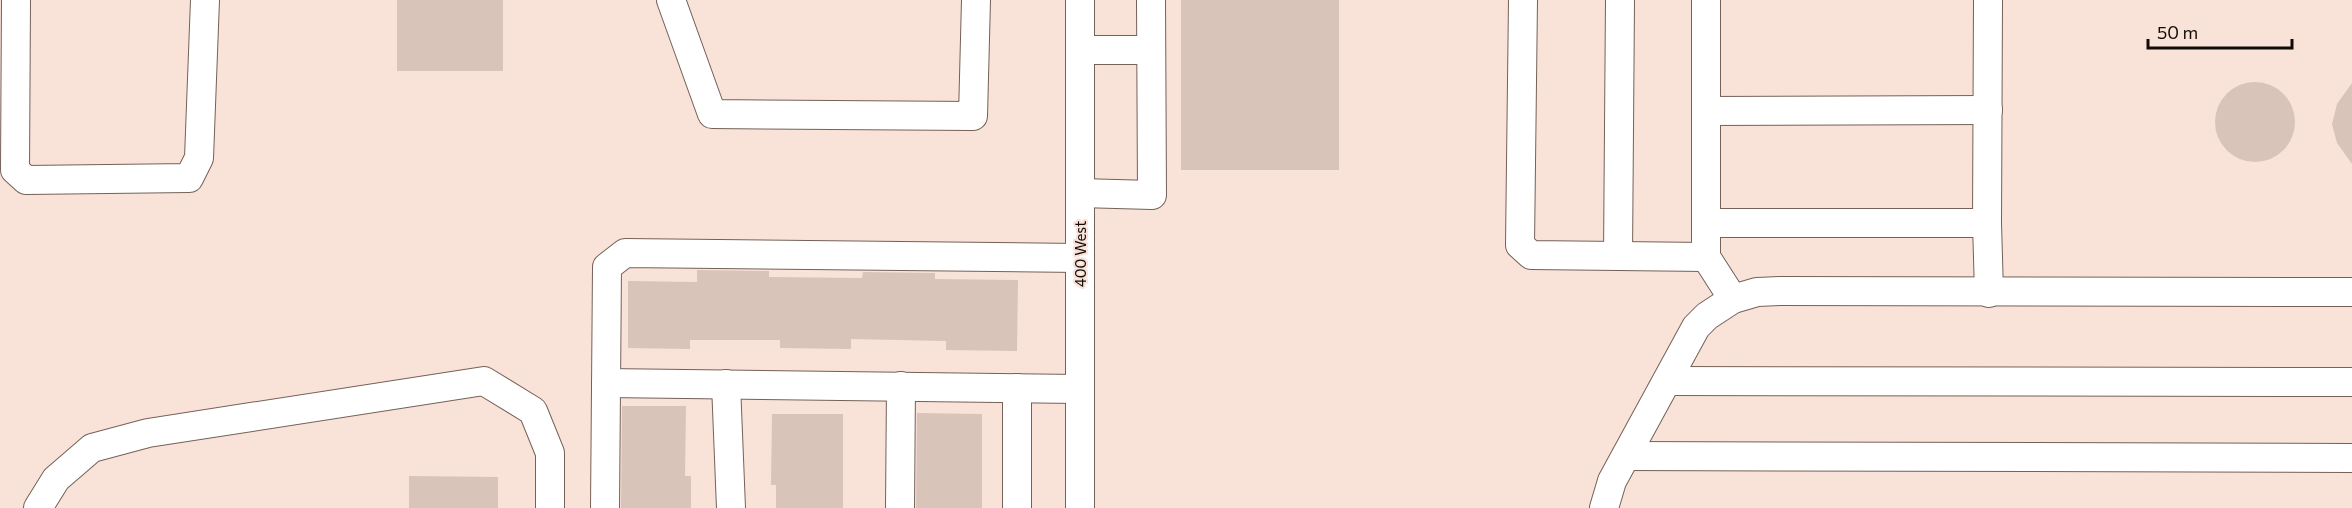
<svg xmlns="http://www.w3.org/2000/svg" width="2352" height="508" viewBox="0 0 2352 508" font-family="Commissioner,sans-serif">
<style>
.building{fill:#d8c4b9}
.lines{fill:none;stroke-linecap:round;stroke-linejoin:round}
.minor-casing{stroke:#746158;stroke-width:30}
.minor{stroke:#fff;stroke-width:28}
.labels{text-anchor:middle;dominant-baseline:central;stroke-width:4.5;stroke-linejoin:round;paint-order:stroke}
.street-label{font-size:15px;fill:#110b07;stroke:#f9e3d9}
</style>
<rect width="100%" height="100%" fill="#f9e3d9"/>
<g class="building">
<rect x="397" y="0" width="106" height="71"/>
<rect x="1181" y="0" width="158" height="170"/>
<circle cx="2255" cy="122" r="40"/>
<path d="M2352,83V164L2337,143L2332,124L2337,104Z"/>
<path d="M697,270L769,271V277L862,278L863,272L935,273V279L1018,280L1017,351L946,350V341L851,339V349L780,348V340H690V349L628,348V281L697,282Z"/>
<path d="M622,406H686L685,476H691V508H621Z"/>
<path d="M917,413L982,414V508H916Z"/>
<path d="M772,414H843V508H776V485H771Z"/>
<path d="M409,476L498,477V508H409Z"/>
</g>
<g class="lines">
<defs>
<g id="minor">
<path d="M16,0L15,170L26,180L189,178L199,158L205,0"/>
<path d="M671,0L712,114L973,116L976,0"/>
<path d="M1523,0L1520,245L1531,255L1706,257"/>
<path d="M1706,0V257L1733,299"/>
<path d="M1080,50H1151"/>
<path d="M1706,111L1988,110"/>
<path d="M1080,193L1152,195L1151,0"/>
<path d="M1706,223H1987L1989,293"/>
<path d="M1987,223L1988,0"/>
<path d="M1618,256L1620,0"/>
<path d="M1667,381L2352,382"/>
<path d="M606,383L1080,389"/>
<path d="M726,384L731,508"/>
<path d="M1017,388V508"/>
<path d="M1626,456L2352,458"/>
<path d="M38,508L56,479L92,448L148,433L484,381L533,411L550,453V508"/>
<path d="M605,508L607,267L625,253L1080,258"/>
<path d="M900,508L901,386"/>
<path d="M1080,508V0"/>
<path d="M1604,508L1612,481L1696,327L1707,316L1733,299L1757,292L1780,291L2352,292"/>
</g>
</defs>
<use href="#minor" class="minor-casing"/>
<use href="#minor" class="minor"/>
</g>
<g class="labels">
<g class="street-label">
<text transform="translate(1080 254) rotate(-90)">400 West</text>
</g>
</g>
<path d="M2148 39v9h144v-9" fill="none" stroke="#110b07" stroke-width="3"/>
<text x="2157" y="39" font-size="18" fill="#110b07" stroke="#f9e3d9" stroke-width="4.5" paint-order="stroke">50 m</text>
</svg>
